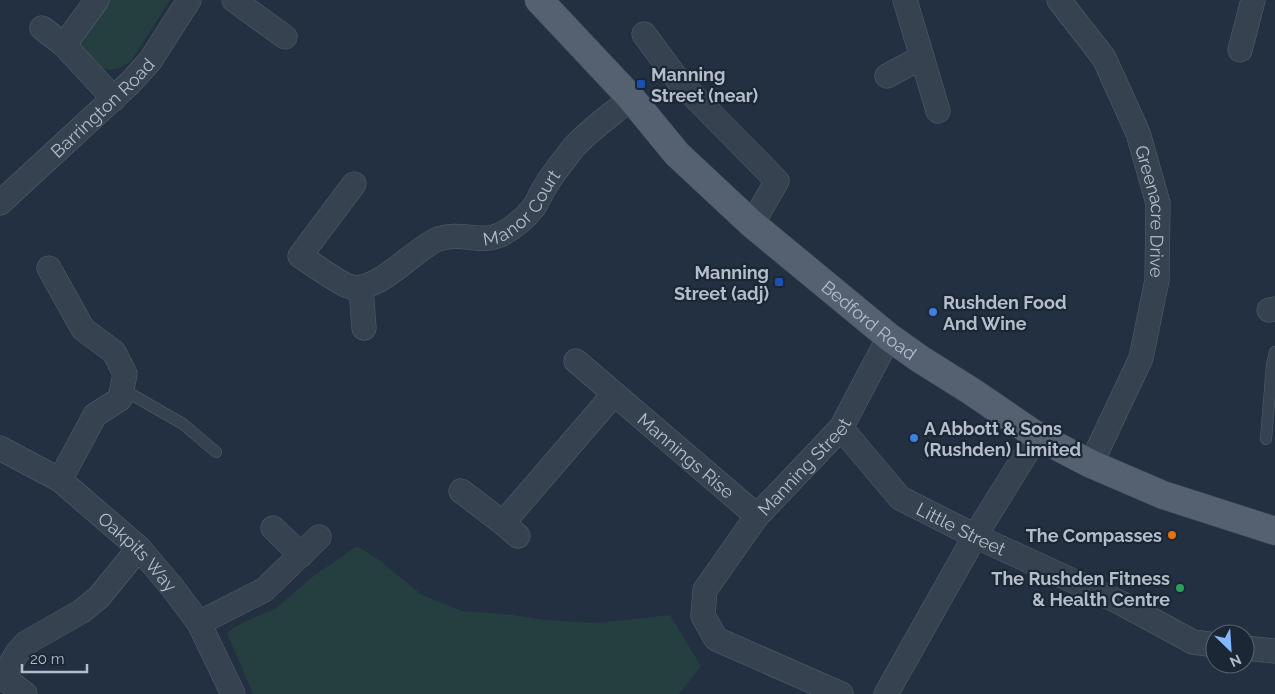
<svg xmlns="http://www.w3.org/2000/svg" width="1275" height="694" viewBox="0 0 1275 694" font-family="Raleway,sans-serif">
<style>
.green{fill:#253f41}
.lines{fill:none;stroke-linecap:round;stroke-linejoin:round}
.service-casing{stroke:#55606e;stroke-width:12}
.minor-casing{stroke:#55606e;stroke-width:25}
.primary-casing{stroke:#404b59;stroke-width:29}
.service{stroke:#374250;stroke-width:11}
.minor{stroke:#374250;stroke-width:24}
.primary{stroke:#556170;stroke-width:28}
.transit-dot{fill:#1a4fb4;stroke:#1c2735;stroke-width:2}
.shop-dot{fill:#3f7fe0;stroke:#1c2735;stroke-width:2}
.food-dot{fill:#e8710a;stroke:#1c2735;stroke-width:2}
.leisure-dot{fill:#2e9e5b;stroke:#1c2735;stroke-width:2}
.labels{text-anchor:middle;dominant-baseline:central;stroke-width:4.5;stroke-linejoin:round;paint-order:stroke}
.poi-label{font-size:18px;font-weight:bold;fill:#b3bdcb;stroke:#1c2735;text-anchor:start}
.street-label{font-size:18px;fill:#b3bdcb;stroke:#1c2735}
</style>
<rect width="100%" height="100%" fill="#233041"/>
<g class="green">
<path d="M106,0H170L131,61L120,68L108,70L97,67L77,42Z"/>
<path d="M357,546L379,560L422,595L462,611L513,615L545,620L597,623L670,615L701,666L679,694H253L227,633L242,623L276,608L311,578Z"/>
</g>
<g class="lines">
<defs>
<g id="service">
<path d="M122,389L183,424L216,452"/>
<path d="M1266,439L1272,365L1275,352"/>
</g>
<g id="minor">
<path d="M97,0L64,45L114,99"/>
<path d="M234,0L285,37"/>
<path d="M905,0L938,111"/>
<path id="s1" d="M1059,0L1104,58L1138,133L1158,203L1157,280L1141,358L1091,464"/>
<path d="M42,28L64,45"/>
<path d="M644,34L678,80L777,181L752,224"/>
<path d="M1240,50L1253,0"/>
<path d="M887,76L922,57"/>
<path id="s2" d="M354,184L300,256C313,264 334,280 348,286C375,296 412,251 436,240C458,230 480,245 502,234C513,228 526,217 534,207C538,201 541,193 545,187C553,173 564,160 574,147C589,130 614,113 631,98"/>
<path id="s3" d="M0,203L130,83L150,61L189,0"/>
<path d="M49,268L83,329L114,352L125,374L120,399L95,415L60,480"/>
<path d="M361,288L364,328"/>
<path d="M1269,310L1275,309"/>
<path id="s4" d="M576,361L757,516"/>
<path id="s5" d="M841,428L900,498L975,536L1121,603L1193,642L1215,645"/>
<path id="s6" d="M0,448L60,480L139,548L172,587L199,623L233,694"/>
<path d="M461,491L503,523L614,394"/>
<path d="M503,523L518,536"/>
<path d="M273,528L301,555"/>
<path d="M199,623L264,590L319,537"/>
<path d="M1245,648L1275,651"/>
<path d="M3,677L25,694"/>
<path d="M0,679L3,677L17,653L26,643L82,611L99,597L139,548"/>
<path id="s7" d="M841,694L716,639L703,616L705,590L757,516L841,428L889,337"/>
<path d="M886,694L975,536L1037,436"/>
</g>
<g id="primary">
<path id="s8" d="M539,0L631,98L677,154L752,224L889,337L920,359L971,391L1037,436L1091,464L1163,495L1275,531"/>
</g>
</defs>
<use href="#service" class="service-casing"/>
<use href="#minor" class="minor-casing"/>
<use href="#primary" class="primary-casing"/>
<use href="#service" class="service"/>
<use href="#minor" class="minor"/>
<use href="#primary" class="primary"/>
</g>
<g class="transit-dot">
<rect x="636" y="79" width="10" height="10" rx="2.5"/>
<rect x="774" y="277" width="10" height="10" rx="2.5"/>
</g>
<g class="shop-dot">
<circle cx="933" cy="312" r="5"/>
<circle cx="914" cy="438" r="5"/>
</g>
<circle class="food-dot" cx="1172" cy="535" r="5"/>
<circle class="leisure-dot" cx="1180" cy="588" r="5"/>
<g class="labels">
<g class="poi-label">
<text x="651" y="74">Manning<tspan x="651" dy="21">Street (near)</tspan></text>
<text x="769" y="272" text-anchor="end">Manning<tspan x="769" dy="21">Street (adj)</tspan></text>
<text x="943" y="302">Rushden Food<tspan x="943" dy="21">And Wine</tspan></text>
<text x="924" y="428">A Abbott &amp; Sons<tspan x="924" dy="21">(Rushden) Limited</tspan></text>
<text x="1162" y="535" text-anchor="end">The Compasses</text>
<text x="1170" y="578" text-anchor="end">The Rushden Fitness<tspan x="1170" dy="21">&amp; Health Centre</tspan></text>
</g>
<g class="street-label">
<text stroke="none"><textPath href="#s3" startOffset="140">Barrington Road</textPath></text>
<text stroke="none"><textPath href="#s2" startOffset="348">Manor Court</textPath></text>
<text stroke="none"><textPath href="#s1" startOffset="236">Greenacre Drive</textPath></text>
<text stroke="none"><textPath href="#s8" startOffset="461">Bedford Road</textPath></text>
<text stroke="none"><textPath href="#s4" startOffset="145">Mannings Rise</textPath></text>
<text stroke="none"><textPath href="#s7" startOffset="348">Manning Street</textPath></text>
<text stroke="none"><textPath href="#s5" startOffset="160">Little Street</textPath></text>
<text stroke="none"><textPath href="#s6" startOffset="174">Oakpits Way</textPath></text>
</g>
</g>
<g transform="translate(1230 649) rotate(155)"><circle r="24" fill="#1c2735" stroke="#586371"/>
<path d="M0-4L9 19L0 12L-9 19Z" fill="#84b8ff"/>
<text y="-8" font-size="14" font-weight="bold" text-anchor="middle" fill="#b3bdcb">N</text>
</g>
<path d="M22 664v8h65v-8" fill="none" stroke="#b3bdcb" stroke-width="2.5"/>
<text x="30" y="664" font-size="15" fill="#b3bdcb" stroke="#1c2735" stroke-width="4" paint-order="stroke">20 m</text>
</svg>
